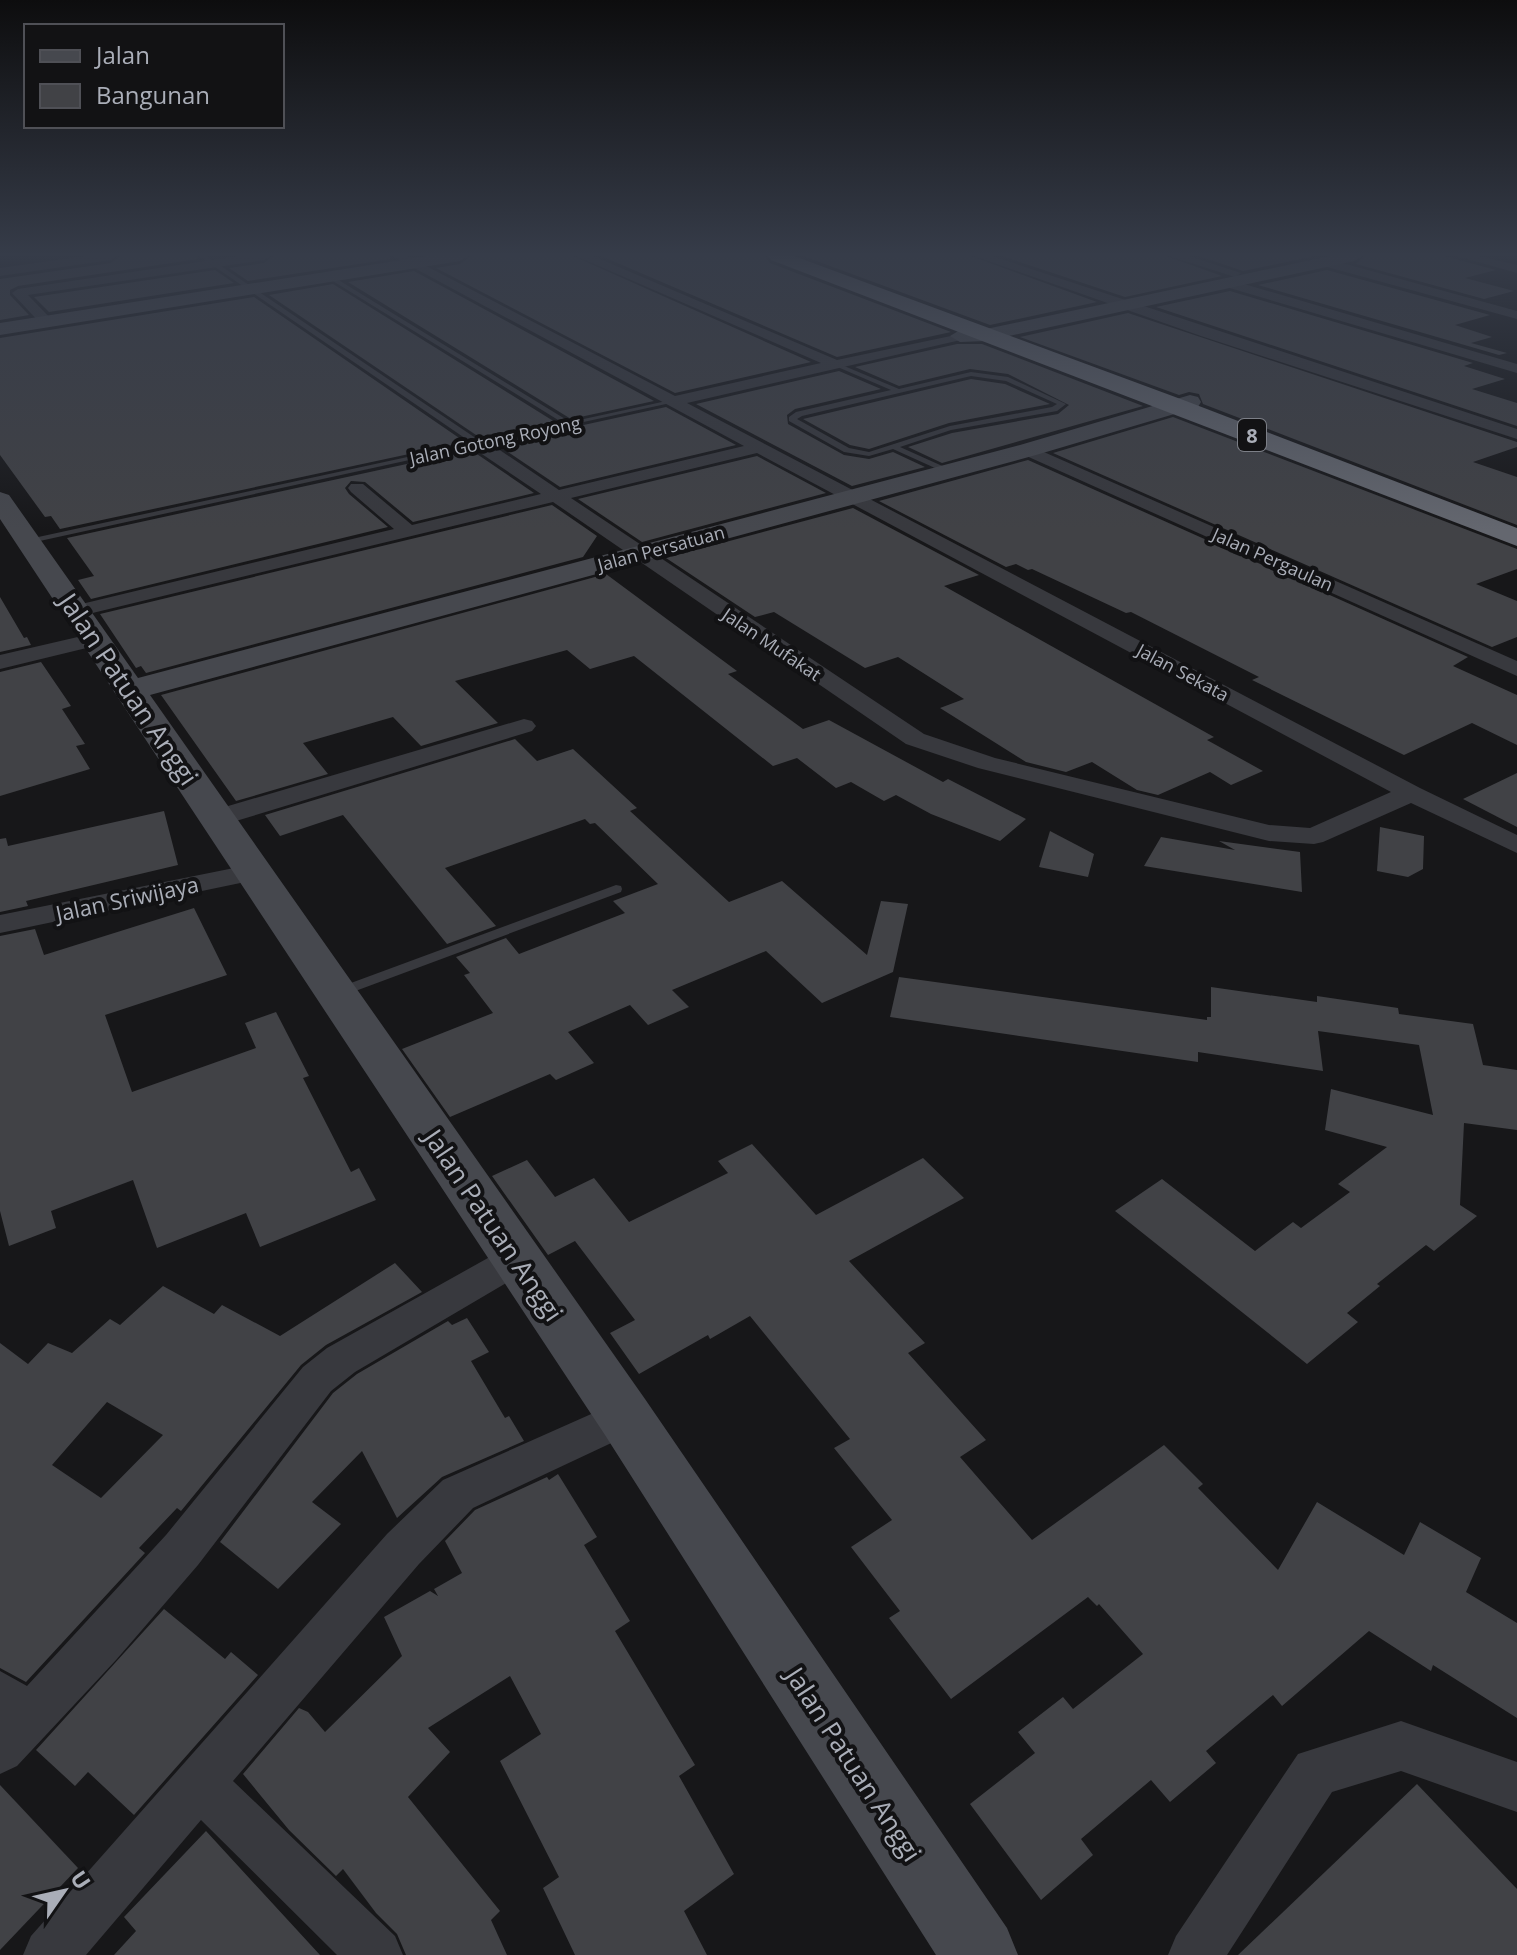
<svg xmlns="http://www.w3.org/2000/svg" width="1517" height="1955" viewBox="0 0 1517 1955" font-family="'Open Sans',sans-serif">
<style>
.building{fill:#414246;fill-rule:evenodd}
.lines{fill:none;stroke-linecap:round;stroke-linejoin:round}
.lane{fill:#38393e;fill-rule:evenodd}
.street{fill:#38393e;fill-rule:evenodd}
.secondary{fill:#46484e;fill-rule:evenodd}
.highway{fill:#64676f;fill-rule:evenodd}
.labels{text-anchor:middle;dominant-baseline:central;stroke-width:8;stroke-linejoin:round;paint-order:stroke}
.far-street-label{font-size:18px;fill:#aaaeb8;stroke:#121214}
.shield{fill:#121214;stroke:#7c7f87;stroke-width:2}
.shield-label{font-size:20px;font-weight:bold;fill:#aaaeb8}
.street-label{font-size:22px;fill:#aaaeb8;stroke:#121214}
.near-street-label{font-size:26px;fill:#aaaeb8;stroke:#121214}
</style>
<rect width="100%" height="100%" fill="#171719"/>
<g class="building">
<path d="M120,256H196L198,259L18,286L10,290V295L29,315L0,320V279L111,263Z"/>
<path d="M273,256H389L391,259L248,281L229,268L264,263Z"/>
<path d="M471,256H573L811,362L675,393L436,268L460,264Z"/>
<path d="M601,256H765L770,263L951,332L837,357Z"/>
<path d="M803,256H971L1097,302L990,325Z"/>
<path d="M1002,256H1166L1222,276L1125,297Z"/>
<path d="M1199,256H1315L1243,271Z"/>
<path d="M1365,256H1444L1496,270L1465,278L1514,291L1484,299L1356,264Z"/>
<path d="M215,270L234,283L49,312L34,297Z"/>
<path d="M1327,270L1490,315L1455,325L1492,337L1471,343L1507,353L1499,355L1258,285Z"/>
<path d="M414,271L654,401L571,419L348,282Z"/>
<path d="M333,284L555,422L479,437L269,295Z"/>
<path d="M1230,291L1473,363L1464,366L1505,379L1472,389L1517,403V426L1156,307Z"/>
<path d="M254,297L465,442L60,529L51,516L45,517L0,455V338Z"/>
<path d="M1128,313L1517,442V447L1473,462L1517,477V525L1203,404L1199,394L1189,392L1179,395L1020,337Z"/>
<path d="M957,344H982L1143,406L942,463L908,447L952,433L1058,414L1069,405L1008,374L970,369L899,386L855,367Z"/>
<path d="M839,371L881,389L795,409L787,415L788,424L844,455L869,459L893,452L925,467L852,486L696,404Z"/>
<path d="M971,379L1005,384L1050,404L949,423L869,449L850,445L803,419Z"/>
<path d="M666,407L736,445L560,487L496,444Z"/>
<path d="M1173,417L1517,549V569L1476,584L1517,601V637L1492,647L1053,453Z"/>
<path d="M471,450L534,493L413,522L365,482L351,481L345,488L349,494L388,527L91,599L78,580L94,576L67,538Z"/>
<path d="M757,456L826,493L642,542L578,499Z"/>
<path d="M1028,460L1468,657L1453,666L1517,695V745L1472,723L1404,755L1252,680L1259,677L1131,612L1126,613L1032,569L1028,570L1016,564L1006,567L879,501Z"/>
<path d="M552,505L597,536L583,557L146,673L141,666L136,668L100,614Z"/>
<path d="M853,508L979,575L944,586L1214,737L1207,740L1263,771L1231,785L1210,772L1158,795L1137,790L1092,762L1066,772L1026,762L940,708L964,699L898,657L865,668L774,612L755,617L666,558Z"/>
<path d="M606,574L737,671L728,674L803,729L829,720L943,782L948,779L1026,819L1000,841L931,814L896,795L884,801L851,782L836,788L797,758L773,766L634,656L590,669L567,650L455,681L498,723L421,746L393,717L303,743L328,774L236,801L161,695Z"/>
<path d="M0,597L24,638L27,637L31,645L0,652Z"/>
<path d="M41,662L71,706L62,709L85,744L76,746L90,769L0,796V672Z"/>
<path d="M515,739L537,761L573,749L637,808L630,811L729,902L782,881L867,955L881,901L908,904L893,972L822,1003L766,951L672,990L689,1007L648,1025L630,1005L568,1032L594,1063L556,1080L550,1074L450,1117L402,1049L493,1013L464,975L470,973L456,957L506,938L519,954L625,913L613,901L658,884L595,823L590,824L585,819L445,868L496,926L447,944L343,815L280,836L265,815Z"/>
<path d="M1517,773V827L1463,799Z"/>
<path d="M164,811L178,865L26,901L28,906L0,912V839L6,838L8,846Z"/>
<path d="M1380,827L1424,836L1423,869L1408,877L1377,871Z"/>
<path d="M1050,831L1094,854L1088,877L1039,867Z"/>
<path d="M1161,837L1235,850L1219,841L1300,852L1302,892L1144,866Z"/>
<path d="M194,908L227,975L105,1015L132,1092L256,1048L245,1023L276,1012L309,1076L303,1078L351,1172L359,1168L376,1200L260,1247L246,1213L157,1248L133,1180L51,1211L56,1228L9,1246L0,1211V936L35,929L44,955Z"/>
<path d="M899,977L1207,1020V1017H1211V987L1317,1002V996L1398,1008L1399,1014L1473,1024L1483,1065L1517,1070V1130L1464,1123L1460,1205L1477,1216L1434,1251L1426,1245L1377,1284L1380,1286L1347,1313L1358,1322L1307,1364L1115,1211L1162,1179L1255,1251L1293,1222L1301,1228L1350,1192L1338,1184L1387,1147L1325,1130L1331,1089L1433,1115L1419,1045L1318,1031L1323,1071L1198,1052V1062L890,1017Z"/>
<path d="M752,1144L816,1215L923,1158L964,1198L849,1261L925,1343L908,1353L986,1440L960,1457L1032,1540L1164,1445L1203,1484L1198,1488L1278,1570L1317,1502L1404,1555L1420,1522L1481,1558L1466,1592L1517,1623V1718L1433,1665L1431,1671L1369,1631L1282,1706L1273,1695L1206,1751L1216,1763L1170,1802L1151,1780L1081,1839L1093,1855L1041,1900L970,1804L1035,1753L1018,1732L1063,1697L1073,1709L1143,1654L1099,1604L1097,1606L1088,1597L951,1699L889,1618L900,1611L851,1547L892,1520L834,1448L850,1439L750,1316L710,1339L708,1335L639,1374L610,1333L635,1320L575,1241L548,1255L492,1176L527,1160L555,1197L594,1178L629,1222L728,1173L718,1161Z"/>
<path d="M395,1263L422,1292L326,1345L301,1365L181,1511L177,1508L139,1548L145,1553L26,1682L0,1668V1343L28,1364L48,1343L72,1353L110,1319L120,1325L163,1286L214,1314L222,1305L280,1336ZM107,1402L163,1435L101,1498L52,1465Z"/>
<path d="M467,1318L489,1352L471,1361L505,1418L509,1416L524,1441L442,1477L397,1518L362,1451L312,1502L341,1524L278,1589L220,1542L333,1393L357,1374L448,1321L452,1325Z"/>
<path d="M558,1474L597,1537L584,1545L630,1621L615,1631L695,1765L679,1776L734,1874L684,1911L707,1955H575L543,1888L559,1877L500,1761L541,1734L510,1676L428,1728L450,1752L408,1797L500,1911L491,1920L507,1955H406L397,1934L376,1913L343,1869L336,1876L289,1830L243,1774L299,1708L308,1712L325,1732L402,1656L384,1617L430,1591L438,1596L434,1589L462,1573L445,1541L475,1510L547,1477L549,1480Z"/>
<path d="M164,1609L225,1659L231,1652L258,1675L134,1815L88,1772L75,1786L36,1750Z"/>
<path d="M1417,1784L1517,1889V1955H1238Z"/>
<path d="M0,1785L78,1868L0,1950Z"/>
<path d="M206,1831L320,1955H114L136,1931L124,1917Z"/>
</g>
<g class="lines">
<g class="lane">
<path d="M199,256H206L480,441L563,423L328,278V276H332L570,422L671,400L675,402L26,544V540L29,539L472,443Z"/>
<path d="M833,363H837L899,389L971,372L1008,377L1066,404L1057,411L951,430L900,447L949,469L950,471L946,473L893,449L869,456L844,452L789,421V417L796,412L891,390L833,365ZM971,376L1006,381L1057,404L1052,407L950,426L869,452L849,448L797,419L802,416Z"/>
<path d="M616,885L621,886L622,889L621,892L342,996H332L330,993L332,990Z"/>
</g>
<g class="street">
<path d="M85,256H117L111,260L0,276V268Z"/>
<path d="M239,256H270L264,260L28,295L53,321L46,325L41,324L12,293L18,289Z"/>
<path d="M392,256H407L675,396L821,363L576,256H593L837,360L965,333V339L687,403L1420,788L1517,835V853L1411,803L1323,842L1314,844L1269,841L978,768L906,744L553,502L76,617L69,615L66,611L69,607L394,529L351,492L348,488L351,484H363L412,525L541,494L473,448L471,444L473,440H485L559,490L744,446ZM757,453L1391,792L1310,828L1269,825L995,758L924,734L571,498Z"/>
<path d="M974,256H992L1517,429V439L1201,336Z"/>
<path d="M1169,256H1189L1241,273L1235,277Z"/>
<path d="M1457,256H1479L1517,265V273Z"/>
<path d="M1324,258L1517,311V319L1320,265L1318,262Z"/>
<path d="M1227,279L1517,364V373L1223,286L1221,283Z"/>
<path d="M1028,445L1517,661V676L1022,454L1020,450Z"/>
<path d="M95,633L103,634L106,639L103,644L0,669V655Z"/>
<path d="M524,719L532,721L536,726L532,731L226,824H208L204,818L208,812Z"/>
<path d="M254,864L264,866L268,872L264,878L0,933V915Z"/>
<path d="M517,1244L530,1249L536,1259L530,1269L355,1372L331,1391L198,1565L116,1660L17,1766L0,1774V1671L27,1686L166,1535L303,1367L327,1348L504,1249Z"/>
<path d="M625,1399L639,1404L645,1417L639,1430L473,1508L419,1564L233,1781L395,1936L403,1955H337L201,1820L86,1955H23L31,1936L387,1534L443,1480Z"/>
<path d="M1401,1721L1517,1762V1812L1401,1771L1332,1792L1227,1955H1168L1176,1936L1298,1754Z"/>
</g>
<g class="secondary">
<path d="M427,256H468L460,261L0,335V323Z"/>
<path d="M1330,256H1362L1354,261L986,341L960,342L950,336L960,330L986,329Z"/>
<path d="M1190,395L1198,397L1201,402L1198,407L1036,455L150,695L645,1399L1007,1928L1018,1955H936L605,1435L0,519V492L9,495L138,678L1020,445Z"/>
</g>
<path class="highway" d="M768,256H794L1186,401L1517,528V546L771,260Z"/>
</g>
<linearGradient id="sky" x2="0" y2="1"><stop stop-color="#0d0d0e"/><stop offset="0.48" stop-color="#363c49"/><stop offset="1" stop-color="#363c49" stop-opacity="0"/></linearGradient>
<rect width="1517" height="530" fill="url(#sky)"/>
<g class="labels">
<g class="far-street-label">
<text transform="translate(495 440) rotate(-12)">Jalan Gotong Royong</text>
<text transform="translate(661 548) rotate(-15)">Jalan Persatuan</text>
<text transform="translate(1273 559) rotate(24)">Jalan Pergaulan</text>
<text transform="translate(772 644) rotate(34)">Jalan Mufakat</text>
<text transform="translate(1183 672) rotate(28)">Jalan Sekata</text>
</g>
<rect class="shield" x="1238" y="419" width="28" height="32" rx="6"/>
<g class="shield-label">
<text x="1252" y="435">8</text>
</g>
<g class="street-label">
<text transform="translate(127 898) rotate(-12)">Jalan Sriwijaya</text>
</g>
<g class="near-street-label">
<text transform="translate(129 689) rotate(56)">Jalan Patuan Anggi</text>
<text transform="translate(494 1225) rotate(56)">Jalan Patuan Anggi</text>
<text transform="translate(854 1764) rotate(57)">Jalan Patuan Anggi</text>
</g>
</g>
<rect x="24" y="24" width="260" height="104" fill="#121214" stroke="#4f5056" stroke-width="2"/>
<rect x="40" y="50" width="40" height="12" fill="#46484e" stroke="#4f5056" stroke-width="2"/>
<text x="96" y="64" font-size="24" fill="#aaaeb8">Jalan</text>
<rect x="40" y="84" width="40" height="24" fill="#414246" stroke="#4f5056" stroke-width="2"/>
<text x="96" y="104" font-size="24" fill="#aaaeb8">Bangunan</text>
<g transform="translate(64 1891) rotate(56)" stroke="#121214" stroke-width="6" paint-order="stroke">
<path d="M0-6L14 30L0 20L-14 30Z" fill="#aaaeb8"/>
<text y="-12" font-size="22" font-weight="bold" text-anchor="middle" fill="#aaaeb8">U</text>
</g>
</svg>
